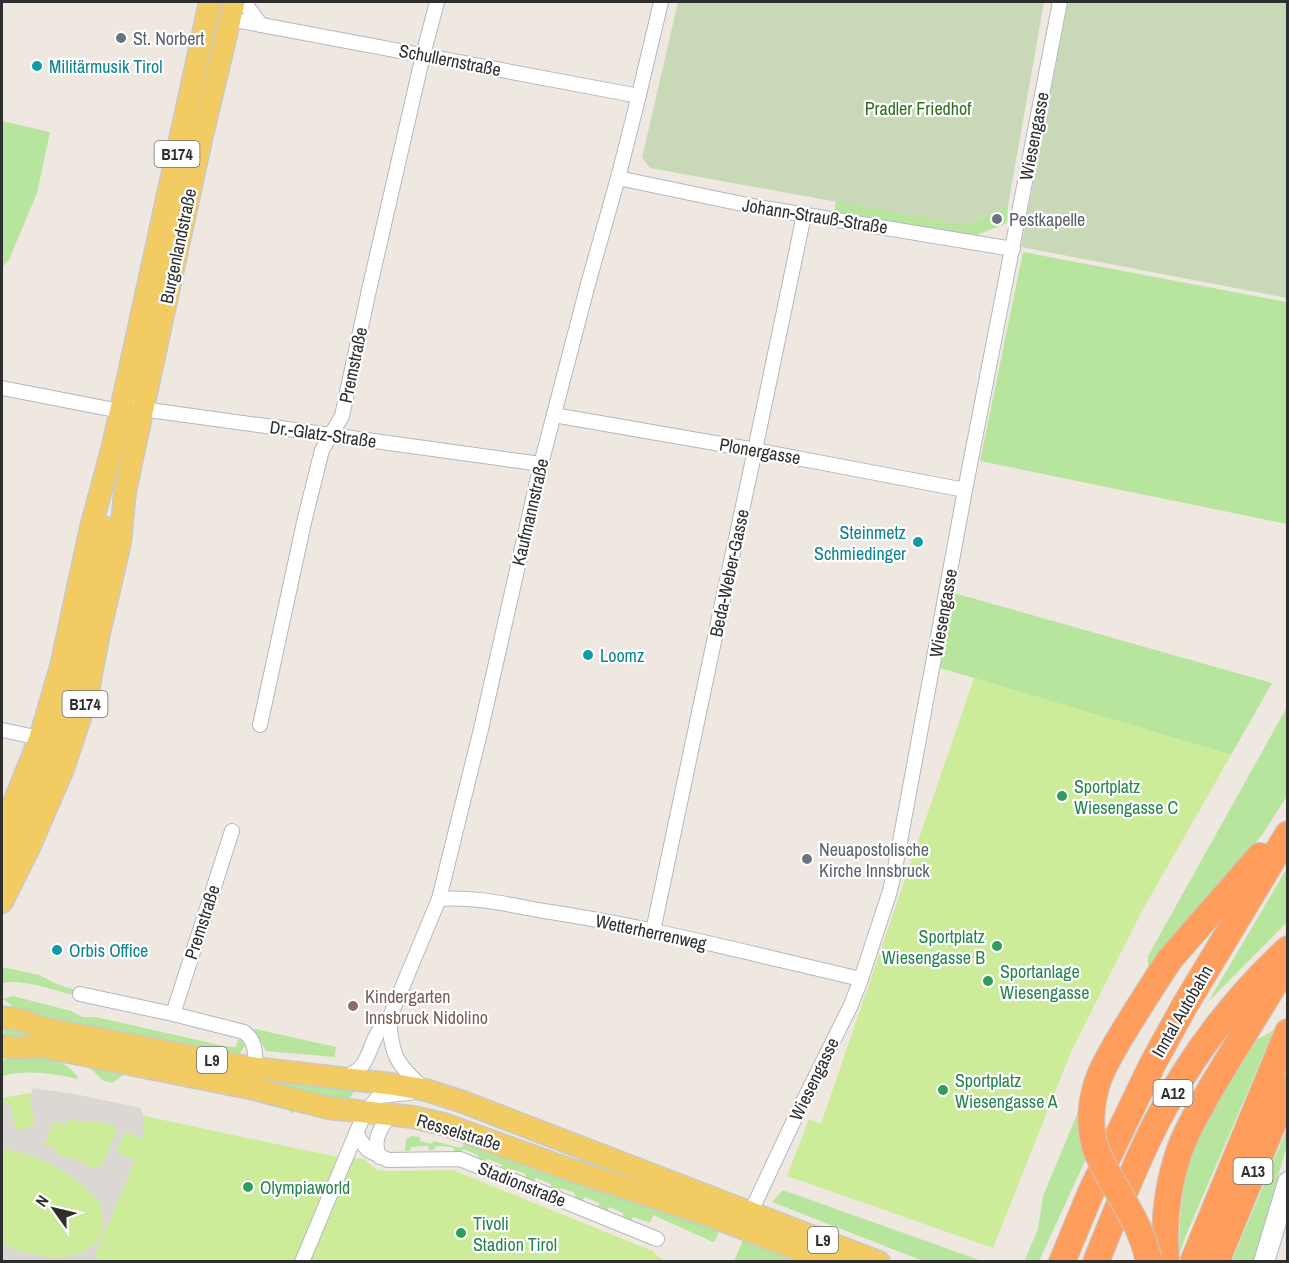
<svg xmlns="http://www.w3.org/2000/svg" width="1289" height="1263" viewBox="0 0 1289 1263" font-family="'Archivo Narrow',sans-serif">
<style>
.green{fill:#b8e59e}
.cemetery{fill:#c9d9b8}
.pitch{fill:#ccec9a}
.plaza{fill:#dbd8d4;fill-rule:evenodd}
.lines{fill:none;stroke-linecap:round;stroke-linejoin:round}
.street-casing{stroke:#b4b7c1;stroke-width:16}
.secondary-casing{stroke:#b4b7c1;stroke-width:22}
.primary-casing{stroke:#c9c9c9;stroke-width:24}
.highway-casing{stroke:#c9c9c9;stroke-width:28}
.street{stroke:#fff;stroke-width:14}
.secondary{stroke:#fff;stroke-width:20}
.primary{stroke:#f2cc63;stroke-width:21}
.highway{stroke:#ff9e5c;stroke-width:26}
.highway-bridge-casing{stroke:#c9c9c9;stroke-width:28;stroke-linecap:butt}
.highway-bridge{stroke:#ff9e5c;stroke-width:26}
.worship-dot{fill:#6b7280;stroke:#fff;stroke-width:2}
.culture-dot{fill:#0f9aa8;stroke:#fff;stroke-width:2}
.leisure-dot{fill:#2e9e5b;stroke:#fff;stroke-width:2}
.education-dot{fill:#8d6e63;stroke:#fff;stroke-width:2}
.labels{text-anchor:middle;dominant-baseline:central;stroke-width:4.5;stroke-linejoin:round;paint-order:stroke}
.shield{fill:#fff;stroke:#6d6d6d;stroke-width:1.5}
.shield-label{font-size:16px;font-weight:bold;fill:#2e2e2e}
.worship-label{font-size:18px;fill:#5b616d;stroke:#fff;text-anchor:start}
.street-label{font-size:18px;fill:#2e2e2e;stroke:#fff}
.culture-label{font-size:18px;fill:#0d838f;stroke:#fff;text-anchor:start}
.park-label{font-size:18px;fill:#2f6e1b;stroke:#fff}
.leisure-label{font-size:18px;fill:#27864d;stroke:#fff;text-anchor:start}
.education-label{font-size:18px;fill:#785e54;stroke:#fff;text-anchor:start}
</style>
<rect width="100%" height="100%" fill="#efe8e1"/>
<g class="green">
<path d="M2,121L50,132L37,193L9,260L2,267Z"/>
<path d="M836,201L964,225L1008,206L1007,223L977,235L955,239L834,212Z"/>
<path d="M1023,252L1287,302V524L980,461Z"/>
<path d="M954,593L1272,683L1231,755L940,668Z"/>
<path d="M1287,707V796L1262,835L1148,970V956Z"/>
<path d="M1287,868V922L1208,1002Z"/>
<path d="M2,967L39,975L59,985L73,989V995C56,991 16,977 2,984Z"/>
<path d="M13,996L71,1011L83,1017H96L224,1046L236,1047L238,1039L242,1041L245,1046L240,1053L234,1055L22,1013L3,999Z"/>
<path d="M9,1026L19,1031L111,1049L357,1088L346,1103L8,1040L4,1036V1027Z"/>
<path d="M255,1029L336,1047L335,1057L266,1051L254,1030Z"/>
<path d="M1274,1030L1187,1233L1179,1255C1179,1214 1183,1170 1201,1133C1216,1104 1234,1076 1250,1048L1258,1039Z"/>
<path d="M15,1054C39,1054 65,1057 79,1079C53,1074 28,1069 2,1076V1061Z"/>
<path d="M88,1066L205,1088L295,1110L296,1112L291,1113L290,1111L246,1099L125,1074L112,1083L102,1080Z"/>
<path d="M389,1102L429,1108L449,1113L557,1153L695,1200L856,1261H847L708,1208L385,1104Z"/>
<path d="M1078,1112L1085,1161L1039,1261L1024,1262L1038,1229L1043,1196Z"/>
<path d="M1286,1131L1287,1145L1254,1261H1232Z"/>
<path d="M411,1136L420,1137V1141L432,1144L433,1141L462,1148L464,1144H477L720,1229L715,1241L713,1242L653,1215L650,1223L633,1217L631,1221L623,1218V1213L609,1207L607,1211L599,1208V1203L585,1197L582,1201L575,1198V1193L561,1188L559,1192L551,1189V1184L536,1178L533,1182L525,1179L526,1174L512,1169L510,1172L502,1169V1165L488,1159L485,1162L478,1159V1155L463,1149L461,1153L454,1151L453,1147L436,1146L434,1150H429L428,1146L411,1147L410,1151H405L406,1140Z"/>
<path d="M783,1190L982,1261H923L772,1202Z"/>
<path d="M743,1240L798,1261H734Z"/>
</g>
<g class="cemetery">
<path d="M678,2H1044L1008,206L964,225L650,168L642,158Z"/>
<path d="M1068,2H1287V298L1021,247Z"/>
</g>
<g class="pitch">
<path d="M974,678L1231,755L1142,911L1071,1052L993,1248L787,1176L809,1119L821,1124Z"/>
<path d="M31,1093L88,1104L309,1151L333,1156L364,1159L377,1170L385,1171L453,1170L655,1252V1254L665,1261H2V1098Z"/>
</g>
<path class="plaza" d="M33,1088L75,1094L141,1108L143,1115L144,1139L125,1132L116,1152L135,1160L95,1256L104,1261L5,1262L2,1260V1243L14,1249L45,1257H67L82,1252L96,1244L103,1233L104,1218L98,1201L82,1184L60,1169L41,1160L16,1151L2,1149V1106L10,1103L16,1130L35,1126L30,1099ZM70,1120H76L81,1122H103L117,1129L101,1167L98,1166L93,1168L76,1160L61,1155L56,1152V1149L44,1144L53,1122L66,1123Z"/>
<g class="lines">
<defs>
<g id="street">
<path d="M244,2L261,25"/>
<path d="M230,19L639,96"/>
<path d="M618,178L752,206L1013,249"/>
<path d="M2,388L120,411"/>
<path d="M140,402L142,409L541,464"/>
<path d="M554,415L755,450L965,490"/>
<path d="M260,725L305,518L322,450L342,416L369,290L423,55L437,2"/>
<path d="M2,730L40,738"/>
<path d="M439,899C474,896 510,905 544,911C651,927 756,955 861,979"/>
<path d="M653,931L724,594L755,450L804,215"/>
<path d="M80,994L173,1014L244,1032C256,1041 256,1054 254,1068"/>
<path d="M173,1014L232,831"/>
<path d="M389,1019C392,1058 396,1062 424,1089"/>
<path d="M344,1078C369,1067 366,1055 377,1034C380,1028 385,1023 389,1019L439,899L481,729L541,464L588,284L618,178L637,103L661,2"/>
<path d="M409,1093L379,1096L365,1113L357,1131L359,1139L368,1150L388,1160L460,1159L657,1239"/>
<path d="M380,1157C371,1141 381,1128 389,1115"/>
<path d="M755,1203L796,1116L851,1005L861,979L889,894L894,874L965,490L1060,2"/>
<path d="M302,1262L357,1131"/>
</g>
<path id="secondary" d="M1264,1262L1288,1182"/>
<g id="primary">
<path d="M2,832L40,738L61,666L91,527L113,446L210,2"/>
<path d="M2,867L50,753L75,679L99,567L103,527"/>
<path d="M2,902L29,848L63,769L87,697L98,638L120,543L125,492L133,454L201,140L234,2"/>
<path d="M2,1017L22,1020L42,1028L254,1068L391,1084L426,1090L463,1102L879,1262"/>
<path d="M2,1046L16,1048L39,1046L254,1089L328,1108L413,1117L446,1125L574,1171L708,1215L831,1262"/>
</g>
<g id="highway">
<path d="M1170,959L1260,856"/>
<path d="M1062,1262L1091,1192L1152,1065L1185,1005L1288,834"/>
<path d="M1096,1262C1115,1215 1133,1168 1156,1123C1189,1059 1234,999 1288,949"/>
<path d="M1166,1262C1163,1223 1167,1186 1180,1149C1188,1127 1200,1108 1211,1088C1233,1051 1256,1015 1278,978L1288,967"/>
<path d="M1193,1262L1288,1032"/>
<path d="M1216,1262L1288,1087"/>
</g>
</defs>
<use href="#street" class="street-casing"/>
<use href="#secondary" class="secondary-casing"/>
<use href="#primary" class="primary-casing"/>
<use href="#highway" class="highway-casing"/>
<use href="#street" class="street"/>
<use href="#secondary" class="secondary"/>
<use href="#primary" class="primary"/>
<use href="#highway" class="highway"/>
<defs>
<path id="highway-bridge" d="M1148,1258C1140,1221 1116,1192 1100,1159C1090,1139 1089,1113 1095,1091C1099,1073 1109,1057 1118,1041C1135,1013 1152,986 1170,959"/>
</defs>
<use href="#highway-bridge" class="highway-bridge-casing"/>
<use href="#highway-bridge" class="highway-bridge"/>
</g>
<g class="worship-dot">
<circle cx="121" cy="38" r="6"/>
<circle cx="997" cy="219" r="6"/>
<circle cx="807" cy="859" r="6"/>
</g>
<g class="culture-dot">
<circle cx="37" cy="66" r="6"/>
<circle cx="918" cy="542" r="6"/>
<circle cx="588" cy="655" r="6"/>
<circle cx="57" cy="950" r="6"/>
</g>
<g class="leisure-dot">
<circle cx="1062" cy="796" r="6"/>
<circle cx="997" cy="946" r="6"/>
<circle cx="988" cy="981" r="6"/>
<circle cx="943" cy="1090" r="6"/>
<circle cx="248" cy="1187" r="6"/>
<circle cx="461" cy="1233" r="6"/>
</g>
<circle class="education-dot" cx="353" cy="1006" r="6"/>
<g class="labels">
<g class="shield">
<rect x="154.5" y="141" width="45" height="26" rx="4.5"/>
<rect x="62.5" y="691" width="45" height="26" rx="4.5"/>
<rect x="197" y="1047" width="30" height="26" rx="4.5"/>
<rect x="1153.5" y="1080" width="39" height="26" rx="4.5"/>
<rect x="1233.5" y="1158" width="39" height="26" rx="4.5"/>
<rect x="808" y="1227" width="30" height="26" rx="4.5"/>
</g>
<g class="shield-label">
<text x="177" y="154">B174</text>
<text x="85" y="704">B174</text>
<text x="212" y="1060">L9</text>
<text x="1173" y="1093">A12</text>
<text x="1253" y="1171">A13</text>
<text x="823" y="1240">L9</text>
</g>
<g class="worship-label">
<text x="133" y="38">St. Norbert</text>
<text x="1009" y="219">Pestkapelle</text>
<text x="819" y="849">Neuapostolische<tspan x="819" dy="21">Kirche Innsbruck</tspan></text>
</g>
<g class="street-label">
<text transform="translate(450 60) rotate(11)">Schullernstraße</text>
<text transform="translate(1034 136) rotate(-79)">Wiesengasse</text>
<text transform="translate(815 216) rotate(9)">Johann-Strauß-Straße</text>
<text transform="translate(178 246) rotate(-78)">Burgenlandstraße</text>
<text transform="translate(353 365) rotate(-78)">Premstraße</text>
<text transform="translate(323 434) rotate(8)">Dr.-Glatz-Straße</text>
<text transform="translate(760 451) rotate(10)">Plonergasse</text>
<text transform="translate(530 512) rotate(-77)">Kaufmannstraße</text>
<text transform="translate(729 573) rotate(-78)">Beda-Weber-Gasse</text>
<text transform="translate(943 613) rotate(-80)">Wiesengasse</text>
<text transform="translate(202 922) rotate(-72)">Premstraße</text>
<text transform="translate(651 932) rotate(12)">Wetterherrenweg</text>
<text transform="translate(1182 1011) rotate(-60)">Inntal Autobahn</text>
<text transform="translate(814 1079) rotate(-64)">Wiesengasse</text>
<text transform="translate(459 1132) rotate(17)">Resselstraße</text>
<text transform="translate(522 1184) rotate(22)">Stadionstraße</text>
</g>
<g class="culture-label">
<text x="49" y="66">Militärmusik Tirol</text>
<text x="906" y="532" text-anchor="end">Steinmetz<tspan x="906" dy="21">Schmiedinger</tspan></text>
<text x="600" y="655">Loomz</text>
<text x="69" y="950">Orbis Office</text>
</g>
<g class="park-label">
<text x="918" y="108">Pradler Friedhof</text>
</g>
<g class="leisure-label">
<text x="1074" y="786">Sportplatz<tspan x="1074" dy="21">Wiesengasse C</tspan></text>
<text x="985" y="936" text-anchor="end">Sportplatz<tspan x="985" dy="21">Wiesengasse B</tspan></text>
<text x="1000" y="971">Sportanlage<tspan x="1000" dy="21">Wiesengasse</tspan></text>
<text x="955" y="1080">Sportplatz<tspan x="955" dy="21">Wiesengasse A</tspan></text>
<text x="260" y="1187">Olympiaworld</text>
<text x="473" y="1223">Tivoli<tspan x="473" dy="21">Stadion Tirol</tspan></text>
</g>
<g class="education-label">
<text x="365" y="996">Kindergarten<tspan x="365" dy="21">Innsbruck Nidolino</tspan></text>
</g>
</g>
<rect width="1289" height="1263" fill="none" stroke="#2e2e2e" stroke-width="6"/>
<g transform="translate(54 1209) rotate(304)" stroke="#ffffff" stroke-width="4.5" paint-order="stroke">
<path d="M0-4.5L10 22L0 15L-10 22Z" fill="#2e2e2e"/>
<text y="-9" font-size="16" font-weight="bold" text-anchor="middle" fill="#2e2e2e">N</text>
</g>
</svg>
